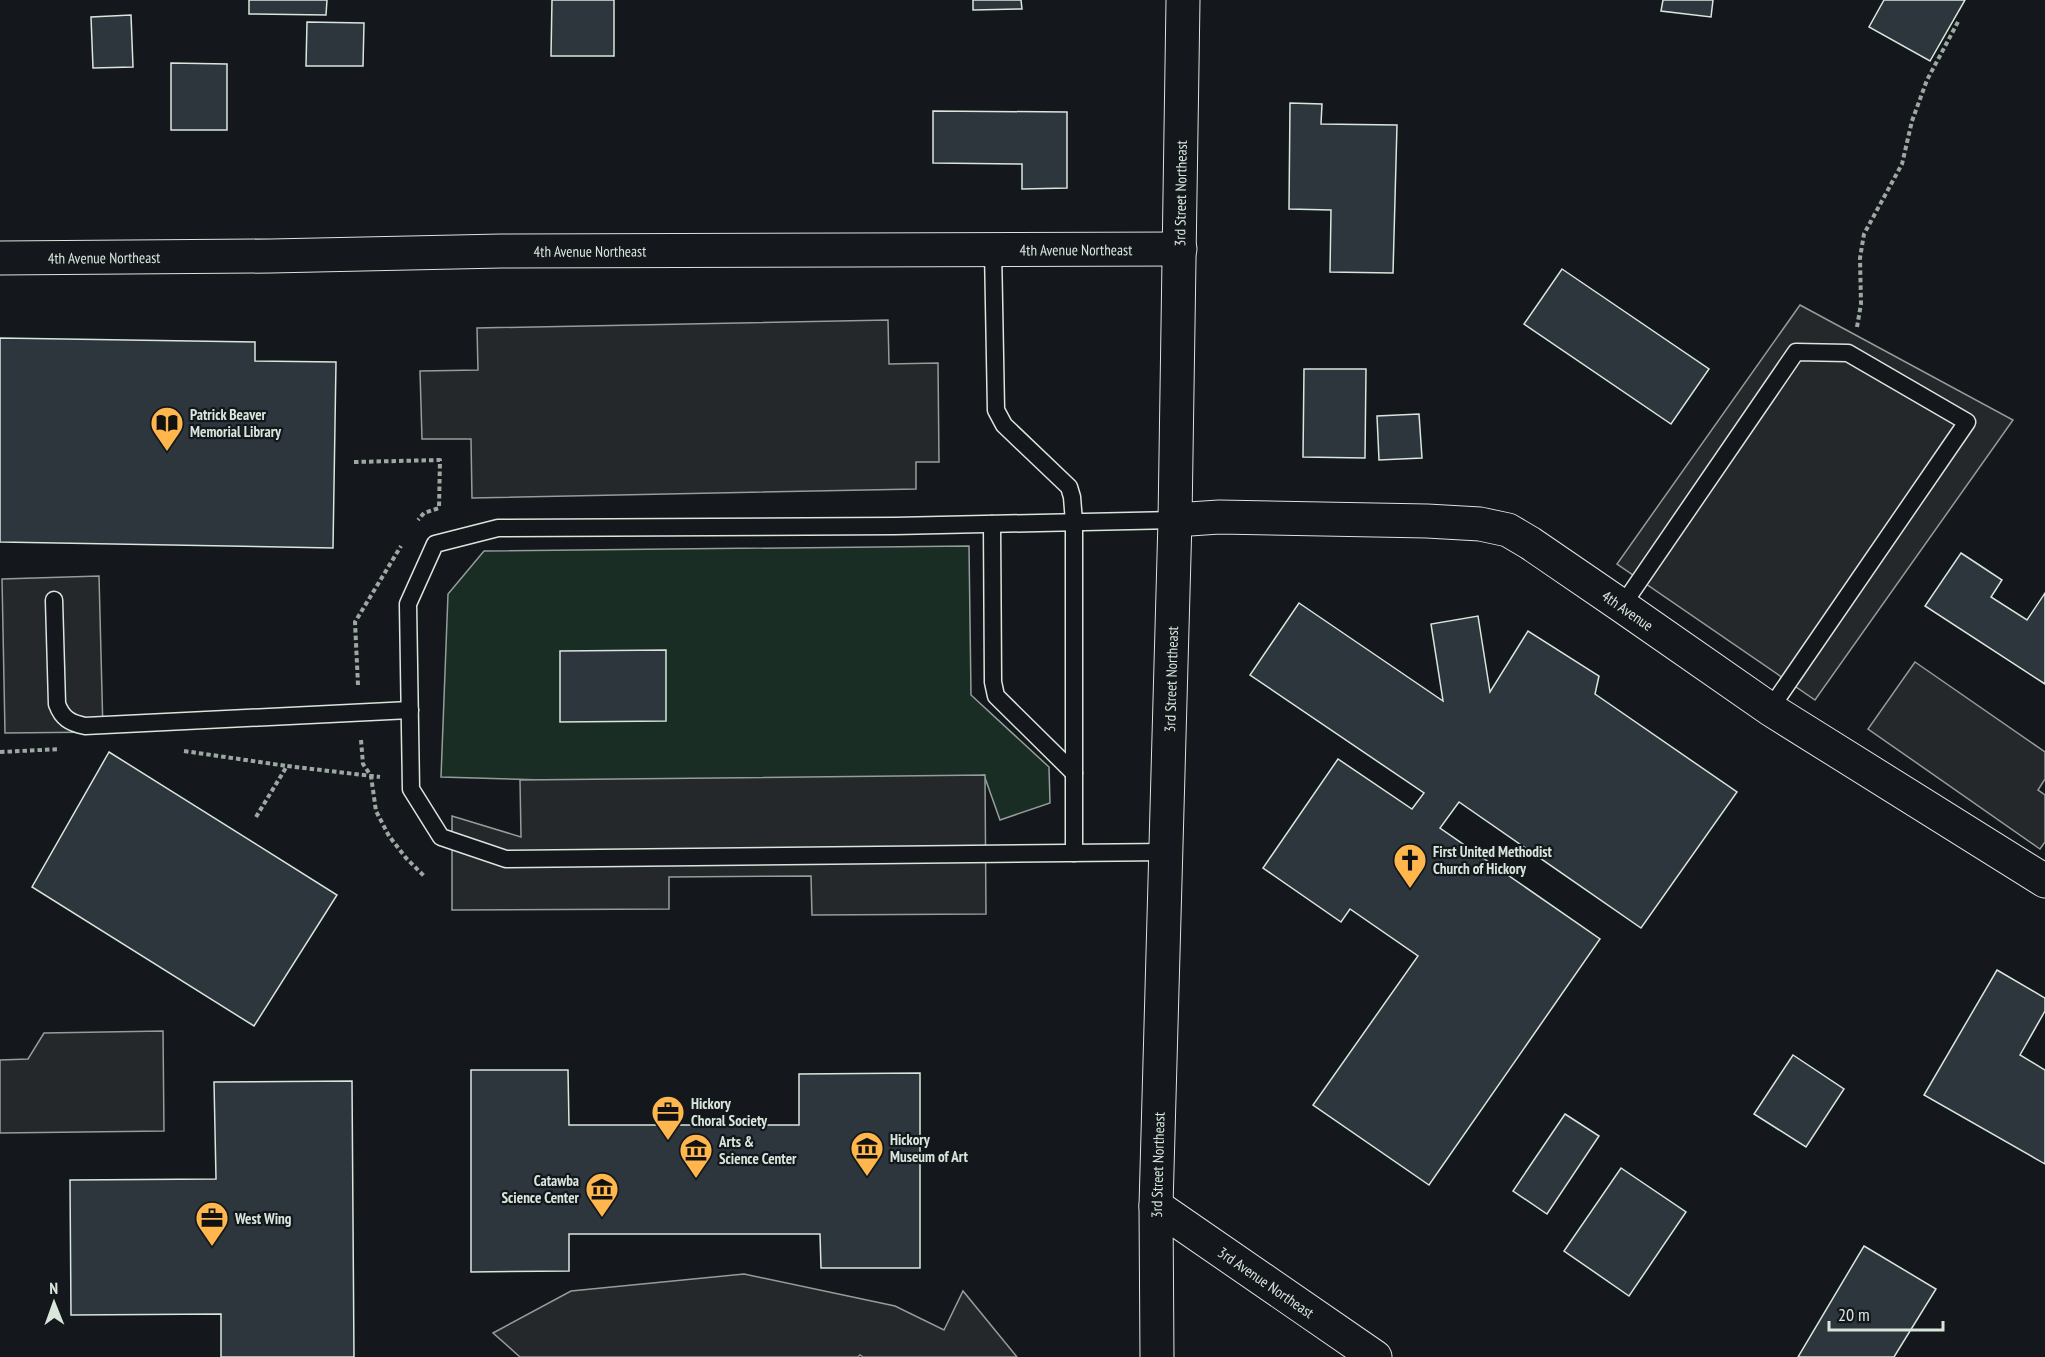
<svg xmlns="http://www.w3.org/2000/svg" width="2045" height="1357" viewBox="0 0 2045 1357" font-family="'PT Sans Narrow',sans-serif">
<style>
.green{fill:#1a2d24;stroke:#939e99;stroke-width:1.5}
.parking{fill:#24282b;stroke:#939e99;stroke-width:1.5}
.building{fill:#2c363c;stroke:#d8e6dc;stroke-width:1.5}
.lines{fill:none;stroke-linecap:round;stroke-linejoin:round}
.lane-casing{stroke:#d8e6dc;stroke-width:19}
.street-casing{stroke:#d8e6dc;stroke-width:35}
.path{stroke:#9da8a2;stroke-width:4;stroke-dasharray:4.5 3;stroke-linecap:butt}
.lane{stroke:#14181c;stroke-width:16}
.street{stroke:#14181c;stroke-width:33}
.labels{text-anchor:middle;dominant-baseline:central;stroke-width:4.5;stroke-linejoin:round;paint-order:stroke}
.street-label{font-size:15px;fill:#d8e6dc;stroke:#14181c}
.poi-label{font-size:15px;font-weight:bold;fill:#d8e6dc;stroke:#14181c;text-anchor:start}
</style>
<rect width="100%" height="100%" fill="#14181c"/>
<path class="green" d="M969,546L971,695L1049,767L1050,803L1000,820L984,775L933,791L441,777L448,594L484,551Z"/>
<g class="parking">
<path d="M1800,305L2013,420L1815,700L1617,564Z"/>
<path d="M888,320L889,364L938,363L939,462H916V489L472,498L471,439H422L420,371L478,370L477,328Z"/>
<path d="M99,576L103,732L5,733L2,579Z"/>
<path d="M1915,662L2045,752V779L2038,790L2045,795V842L2040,849L1868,729Z"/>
<path d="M985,775L986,914L812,915L811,876L669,877V909L452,910V816L521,837L520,780Z"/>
<path d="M163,1031L164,1131L0,1133V1060L28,1059L44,1033Z"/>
<path d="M744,1274L895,1306L944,1330L963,1291L1017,1357H863L860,1355L858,1357H520L493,1333L571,1291Z"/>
</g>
<g class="building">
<path d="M249,0H327L326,15L249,14Z"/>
<path d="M552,0H614V56H551Z"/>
<path d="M973,0H1021L1022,9L973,10Z"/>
<path d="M1663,0H1713L1711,17L1661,11Z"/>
<path d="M1884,0H1965L1930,61L1869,27Z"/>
<path d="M131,15L133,67L93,68L91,17Z"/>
<path d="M307,22L364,23L363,66H306Z"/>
<path d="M171,63L227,64V130H171Z"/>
<path d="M1290,103L1322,104L1321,124L1397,125L1393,273L1330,272L1331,210L1289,209Z"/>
<path d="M933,111L1067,112V188L1022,189V164L933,163Z"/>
<path d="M1562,269L1709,369L1671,424L1524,324Z"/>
<path d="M0,338L255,342V361L336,362L333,548L0,542Z"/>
<path d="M1304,369H1366L1365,458L1303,457Z"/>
<path d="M1419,414L1422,458L1379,460L1377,416Z"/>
<path d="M1961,553L2002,580L1991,597L2027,620L2045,593V684L1925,606Z"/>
<path d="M1299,603L1443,701L1431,624L1478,616L1490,692L1528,631L1599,676L1595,694L1737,792L1641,928L1459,802L1440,828L1600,939L1429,1185L1313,1105L1418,956L1350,909L1341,922L1263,868L1338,759L1412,809L1424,793L1250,675Z"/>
<path d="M666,650V721L560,722V651Z"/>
<path d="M109,752L337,895L254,1026L32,887Z"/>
<path d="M1997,970L2045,998V1011L2020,1055L2045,1070V1164L1924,1095Z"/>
<path d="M1793,1055L1844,1089L1806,1147L1754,1114Z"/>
<path d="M471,1070H568L569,1125H799V1074L920,1073V1268H821L820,1234H569V1271L471,1272Z"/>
<path d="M352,1081L354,1357H221V1314L71,1315L70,1180L216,1179L214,1082Z"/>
<path d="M1565,1114L1599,1136L1547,1214L1513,1191Z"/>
<path d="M1621,1168L1686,1212L1629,1296L1564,1251Z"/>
<path d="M1864,1246L1936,1289L1894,1357H1798Z"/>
</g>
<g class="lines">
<defs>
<g id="lane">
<path d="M993,250L996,410L1004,425L1069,487L1072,497L1074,522V853"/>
<path d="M992,524L993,682L996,696L1074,773"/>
<path d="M54,600L57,704C62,718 70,723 85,726L410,710"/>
<path d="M1622,606L1796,352L1848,353L1967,422L1770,709"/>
<path d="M1167,852L506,859L441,837L411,789L408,604L435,544L498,528L895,526L1175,520"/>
</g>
<g id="street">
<path id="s1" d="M0,258L271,256L501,251L1180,249"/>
<path id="s2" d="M1175,520L1219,517L1427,521L1480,524L1508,530L1530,543L1622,606L1770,709L2045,881"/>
<path id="s3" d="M1156,1206L1375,1357"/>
<path id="s4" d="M1157,1357L1156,1206L1175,520L1183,0"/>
</g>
</defs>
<use href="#lane" class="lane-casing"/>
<use href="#street" class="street-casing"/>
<g class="path">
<path d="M1857,327L1861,304L1860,258L1864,234L1902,164L1912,121L1927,80L1959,20"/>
<path d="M354,462L440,460L439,508L424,513L418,520"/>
<path d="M358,685L355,622L401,546"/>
<path d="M361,740L363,764L371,776L376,811L389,836L406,858L424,876"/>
<path d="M184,751L287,766"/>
<path d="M0,752L60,749"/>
<path d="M256,817L287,766L380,777"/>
</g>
<use href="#lane" class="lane"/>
<use href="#street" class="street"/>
</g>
<defs>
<symbol id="library-pin" viewBox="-11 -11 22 30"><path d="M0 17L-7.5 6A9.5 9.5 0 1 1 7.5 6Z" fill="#ffb74d" stroke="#14181c"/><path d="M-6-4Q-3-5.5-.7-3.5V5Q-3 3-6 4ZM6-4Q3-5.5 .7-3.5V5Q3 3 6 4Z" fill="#111"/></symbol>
<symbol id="church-pin" viewBox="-11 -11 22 30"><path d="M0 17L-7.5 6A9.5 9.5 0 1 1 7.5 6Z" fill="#ffb74d" stroke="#14181c"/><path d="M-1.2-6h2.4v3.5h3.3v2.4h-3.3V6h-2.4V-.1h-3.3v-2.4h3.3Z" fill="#111"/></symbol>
<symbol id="office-pin" viewBox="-11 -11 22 30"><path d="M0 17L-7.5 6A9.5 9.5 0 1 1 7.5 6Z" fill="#ffb74d" stroke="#14181c"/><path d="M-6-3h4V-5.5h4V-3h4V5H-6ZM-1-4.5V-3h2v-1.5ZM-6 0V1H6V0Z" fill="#111"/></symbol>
<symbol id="museum-pin" viewBox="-11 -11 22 30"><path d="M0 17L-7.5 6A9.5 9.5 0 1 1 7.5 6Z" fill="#ffb74d" stroke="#14181c"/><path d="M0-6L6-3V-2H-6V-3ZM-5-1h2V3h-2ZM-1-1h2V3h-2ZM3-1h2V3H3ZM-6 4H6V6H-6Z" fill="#111"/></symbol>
</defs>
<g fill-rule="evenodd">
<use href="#library-pin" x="148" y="404" width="38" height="52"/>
<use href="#church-pin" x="1391" y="841" width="38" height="52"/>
<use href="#office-pin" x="649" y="1093" width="38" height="52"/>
<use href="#museum-pin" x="848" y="1129" width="38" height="52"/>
<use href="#museum-pin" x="677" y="1131" width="38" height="52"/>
<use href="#museum-pin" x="583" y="1170" width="38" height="52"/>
<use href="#office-pin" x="193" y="1199" width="38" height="52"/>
</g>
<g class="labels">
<g class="street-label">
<text stroke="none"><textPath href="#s4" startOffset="1164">3rd Street Northeast</textPath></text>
<text stroke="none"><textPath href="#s1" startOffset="1076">4th Avenue Northeast</textPath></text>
<text stroke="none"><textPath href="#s1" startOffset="590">4th Avenue Northeast</textPath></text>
<text stroke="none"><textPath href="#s1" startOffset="104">4th Avenue Northeast</textPath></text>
<text stroke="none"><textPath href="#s2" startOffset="478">4th Avenue</textPath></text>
<text stroke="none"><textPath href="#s4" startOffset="678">3rd Street Northeast</textPath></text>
<text stroke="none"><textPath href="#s4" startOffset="192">3rd Street Northeast</textPath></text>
<text stroke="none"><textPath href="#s3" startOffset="134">3rd Avenue Northeast</textPath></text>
</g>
<g class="poi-label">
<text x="190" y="414">Patrick Beaver<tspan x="190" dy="17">Memorial Library</tspan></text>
<text x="1433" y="851">First United Methodist<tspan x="1433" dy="17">Church of Hickory</tspan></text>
<text x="691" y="1103">Hickory<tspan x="691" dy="17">Choral Society</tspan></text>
<text x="890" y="1139">Hickory<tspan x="890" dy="17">Museum of Art</tspan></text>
<text x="719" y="1141">Arts &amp;<tspan x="719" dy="17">Science Center</tspan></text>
<text x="579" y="1180" text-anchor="end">Catawba<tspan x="579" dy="17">Science Center</tspan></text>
<text x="235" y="1218">West Wing</text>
</g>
</g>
<g transform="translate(54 1303) rotate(359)" stroke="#14181c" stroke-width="4.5" paint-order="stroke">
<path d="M0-4.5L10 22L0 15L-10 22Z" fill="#d8e6dc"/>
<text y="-9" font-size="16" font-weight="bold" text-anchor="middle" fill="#d8e6dc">N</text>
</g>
<path d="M1829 1321v9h114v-9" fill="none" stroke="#d8e6dc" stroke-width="3"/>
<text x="1838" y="1321" font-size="18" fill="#d8e6dc" stroke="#14181c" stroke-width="4.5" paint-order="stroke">20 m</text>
</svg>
